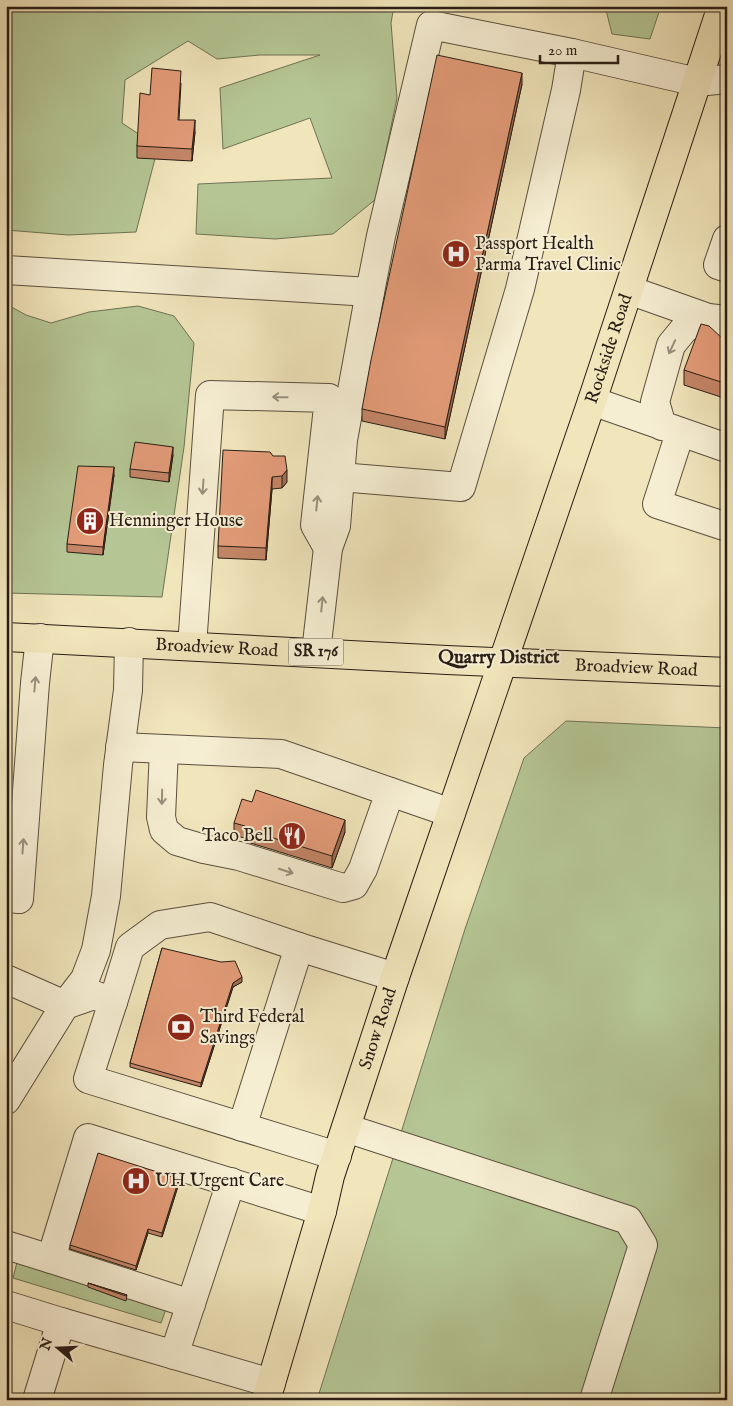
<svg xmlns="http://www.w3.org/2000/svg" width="733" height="1406" viewBox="0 0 733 1406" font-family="'IM FELL English',serif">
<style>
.green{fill:#b5c694;stroke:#6e7254}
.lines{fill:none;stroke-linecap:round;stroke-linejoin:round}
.minor-casing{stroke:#5a4f3e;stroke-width:30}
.major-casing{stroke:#281d15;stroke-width:30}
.minor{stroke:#f6eed3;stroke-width:28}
.major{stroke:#f1e5bb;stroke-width:28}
.wall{fill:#c48668;stroke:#281d15}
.shaded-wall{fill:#a06d55;stroke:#281d15}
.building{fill:#e49c79;stroke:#281d15}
.oneway{stroke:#99907e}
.labels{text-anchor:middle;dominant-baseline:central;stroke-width:4;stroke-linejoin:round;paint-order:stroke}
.shield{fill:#f6eed3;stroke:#665c4e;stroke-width:1}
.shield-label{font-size:16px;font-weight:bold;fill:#281d15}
.poi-label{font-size:18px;fill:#281d15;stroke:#f6eed3;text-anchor:start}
.street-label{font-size:18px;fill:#281d15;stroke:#f6eed3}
.neighbourhood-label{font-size:19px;font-weight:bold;fill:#281d15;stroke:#f6eed3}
</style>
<rect width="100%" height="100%" fill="#f1e5bb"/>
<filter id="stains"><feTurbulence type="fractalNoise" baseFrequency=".004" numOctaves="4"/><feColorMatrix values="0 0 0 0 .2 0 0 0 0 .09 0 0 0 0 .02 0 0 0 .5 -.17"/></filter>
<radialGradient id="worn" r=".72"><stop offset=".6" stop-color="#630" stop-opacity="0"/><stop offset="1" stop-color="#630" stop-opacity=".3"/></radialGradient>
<g class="green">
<path d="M6,6H394L391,23L397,98L376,199L333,234L275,239L196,234L198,184L332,178L310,118L223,149L220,88L320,55H260L217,59L188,41L125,80L122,123L158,147L136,232L68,235L6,230Z"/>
<path d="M605,6H661L650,39L612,34Z"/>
<path d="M6,304L26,315L51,323L89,312L138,306L174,316L194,343L184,447L162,597L6,593Z"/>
<path d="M566,721L727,728V1400H317L465,929L524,758Z"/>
<path d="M17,1262L166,1309L161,1323L13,1278Z"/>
</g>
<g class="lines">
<defs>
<g id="minor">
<path d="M727,239L718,265L727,268"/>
<path d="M6,270L370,292L381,236L431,25L572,53L697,82L727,79"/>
<path d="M629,290L708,318L718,319"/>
<path d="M592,401L727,448"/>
<path d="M662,426L655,402L671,345L685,328L708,318L727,338"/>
<path d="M680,433L657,504L727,527"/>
<path d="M340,477L461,487L520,289L566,90L572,53"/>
<path d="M192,646L210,395L329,398L315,525L328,548"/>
<path d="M316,652L328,548L336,526L343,440L370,292"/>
<path d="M120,747L281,754L451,813"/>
<path d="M164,749L161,817L164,830L177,841L204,849L239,856L343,888L354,885L363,869L390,792"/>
<path d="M6,898L19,899L35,683L40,638"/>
<path d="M6,979L65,1005L94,995L113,1002L88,1079L337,1156"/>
<path d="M113,1002L130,947L160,925L210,917L299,947L395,977"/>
<path d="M6,1100L65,1005L85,979L96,950L106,896L118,765L128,690L129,642"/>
<path d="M242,1127L299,947"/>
<path d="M346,1128L628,1220L643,1245L594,1400"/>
<path d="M6,1245L51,1259L88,1138L322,1211"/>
<path d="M51,1259L191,1304"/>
<path d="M6,1305L61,1322"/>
<path d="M174,1355L231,1182"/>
<path d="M37,1400L61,1322L271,1383"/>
</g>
<g id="major">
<path id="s1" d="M6,637L447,660L727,672"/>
<path id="s2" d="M266,1400L322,1211L330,1176L395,977L592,401L722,6"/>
</g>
</defs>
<use href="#minor" class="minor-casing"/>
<use href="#major" class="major-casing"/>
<use href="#minor" class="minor"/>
<use href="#major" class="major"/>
</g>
<g class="wall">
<path d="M181,83L179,120L195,132L192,161L137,158V146L150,95Z"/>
<path d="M522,84L445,439L362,421V409Z"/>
<path d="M722,338H727V399L684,385V370Z"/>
<path d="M270,452L287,482L282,488L272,489L266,560L218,558V546Z"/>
<path d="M173,455L169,482L130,477V469Z"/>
<path d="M114,475L103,555L67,552V544Z"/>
<path d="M234,823L345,832L332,868L244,841V838L234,835Z"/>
<path d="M162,948L242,982L233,987L201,1087L130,1067V1063Z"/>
<path d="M179,1183L162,1237L148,1233L136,1270L70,1249V1245Z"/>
<path d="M88,1283L127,1295L126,1301L88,1287Z"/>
</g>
<g class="shaded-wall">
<path d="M522,73V84L445,439V427Z"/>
<path d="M195,120V132L192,161V149Z"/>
<path d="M173,447V455L169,482V473Z"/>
<path d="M114,467V475L103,555V547Z"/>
<path d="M287,470V482L282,488V476Z"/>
<path d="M272,477V489L266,560V548Z"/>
<path d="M345,820V832L332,868V856Z"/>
<path d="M242,977V982L233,987L201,1087V1083L233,983Z"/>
<path d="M179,1179V1183L162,1237V1233Z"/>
<path d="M148,1229V1233L136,1270V1266Z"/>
</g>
<g class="building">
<path d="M437,55L522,73L445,427L362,409L371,360Z"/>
<path d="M152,68L181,71L178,120H195L192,149L137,146L140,93L150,95Z"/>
<path d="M701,324L709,326L722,338H727V384L684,370Z"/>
<path d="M135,442L173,447L169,473L130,469Z"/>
<path d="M223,450L270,452L273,456H285L287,470L282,476L272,477L266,548L218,546Z"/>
<path d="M78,466L114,467L103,547L67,544Z"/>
<path d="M256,790L345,820L332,856L244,829L245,826L234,823L242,799L252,802Z"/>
<path d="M162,948L221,962L235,961L242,977L233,983L201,1083L130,1063Z"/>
<path d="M98,1153L179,1179L162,1233L148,1229L136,1266L70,1245Z"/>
<path d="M88,1283L127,1295L126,1296Z"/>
</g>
<defs><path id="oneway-shaft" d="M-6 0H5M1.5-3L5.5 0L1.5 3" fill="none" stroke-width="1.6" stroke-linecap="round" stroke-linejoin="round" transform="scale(1.25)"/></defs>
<g class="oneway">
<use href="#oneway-shaft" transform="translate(672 347) rotate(115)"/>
<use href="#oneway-shaft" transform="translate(280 397) rotate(-179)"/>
<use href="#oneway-shaft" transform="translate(203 487) rotate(94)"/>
<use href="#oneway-shaft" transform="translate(317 503) rotate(-84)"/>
<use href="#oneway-shaft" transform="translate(322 604) rotate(-84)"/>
<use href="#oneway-shaft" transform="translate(35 684) rotate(-85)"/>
<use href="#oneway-shaft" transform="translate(162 797) rotate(91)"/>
<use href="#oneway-shaft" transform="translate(23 846) rotate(-86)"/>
<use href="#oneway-shaft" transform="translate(286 871) rotate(18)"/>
</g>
<defs>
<symbol id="hospital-disc" viewBox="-11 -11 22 22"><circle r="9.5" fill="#8f2418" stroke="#f6eed3"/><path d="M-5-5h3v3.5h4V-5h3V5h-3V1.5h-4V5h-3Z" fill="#fff"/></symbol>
<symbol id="building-disc" viewBox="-11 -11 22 22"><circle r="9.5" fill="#8f2418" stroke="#f6eed3"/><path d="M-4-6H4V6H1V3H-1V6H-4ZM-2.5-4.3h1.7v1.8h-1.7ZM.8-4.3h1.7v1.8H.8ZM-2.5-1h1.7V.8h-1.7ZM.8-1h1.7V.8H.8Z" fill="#fff"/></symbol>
<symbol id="restaurant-disc" viewBox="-11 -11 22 22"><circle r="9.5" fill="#8f2418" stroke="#f6eed3"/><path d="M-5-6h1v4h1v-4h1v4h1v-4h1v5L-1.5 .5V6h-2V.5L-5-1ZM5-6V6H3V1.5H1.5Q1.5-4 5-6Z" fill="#fff"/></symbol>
<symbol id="bank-disc" viewBox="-11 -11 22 22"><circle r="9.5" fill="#8f2418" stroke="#f6eed3"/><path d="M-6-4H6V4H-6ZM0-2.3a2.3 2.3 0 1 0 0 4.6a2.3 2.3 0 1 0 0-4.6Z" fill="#fff"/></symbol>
</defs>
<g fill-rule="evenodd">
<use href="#hospital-disc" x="440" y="238" width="32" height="32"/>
<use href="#building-disc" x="74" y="505" width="32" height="32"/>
<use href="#restaurant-disc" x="276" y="820" width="32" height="32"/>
<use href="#bank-disc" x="165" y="1011" width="32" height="32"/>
<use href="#hospital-disc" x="120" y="1165" width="32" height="32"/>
</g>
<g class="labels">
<rect class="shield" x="288.5" y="638.5" width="55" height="27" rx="4"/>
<g class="shield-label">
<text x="316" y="652">SR 176</text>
</g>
<g class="poi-label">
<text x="475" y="244">Passport Health<tspan x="475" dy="21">Parma Travel Clinic</tspan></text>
<text x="109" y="521">Henninger House</text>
<text x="273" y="836" text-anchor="end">Taco Bell</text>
<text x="200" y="1017">Third Federal<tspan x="200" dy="21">Savings</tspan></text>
<text x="155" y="1181">UH Urgent Care</text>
</g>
<g class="street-label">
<text stroke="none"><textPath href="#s2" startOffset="1106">Rockside Road</textPath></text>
<text stroke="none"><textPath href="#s1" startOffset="211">Broadview Road</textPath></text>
<text stroke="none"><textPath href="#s1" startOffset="631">Broadview Road</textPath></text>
<text stroke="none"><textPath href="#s2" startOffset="388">Snow Road</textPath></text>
</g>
<g class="neighbourhood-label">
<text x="499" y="658">Quarry District</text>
</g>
</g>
<rect width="733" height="1406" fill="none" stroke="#f1e5bb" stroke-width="25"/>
<rect x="8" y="8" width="718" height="1391" fill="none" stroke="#281d15" stroke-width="2.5"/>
<rect x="12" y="12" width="708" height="1381" fill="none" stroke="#281d15"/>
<g transform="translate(58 1348) rotate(289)" stroke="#f6eed3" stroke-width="4" paint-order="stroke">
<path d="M0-4L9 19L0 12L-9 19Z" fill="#281d15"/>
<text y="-8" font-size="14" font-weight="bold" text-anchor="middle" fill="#281d15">N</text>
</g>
<path d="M540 55v8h78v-8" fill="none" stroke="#281d15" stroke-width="2.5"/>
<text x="548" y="55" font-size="15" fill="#281d15" stroke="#f6eed3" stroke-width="4" paint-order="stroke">20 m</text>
<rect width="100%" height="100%" filter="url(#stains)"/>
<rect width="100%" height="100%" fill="url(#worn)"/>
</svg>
